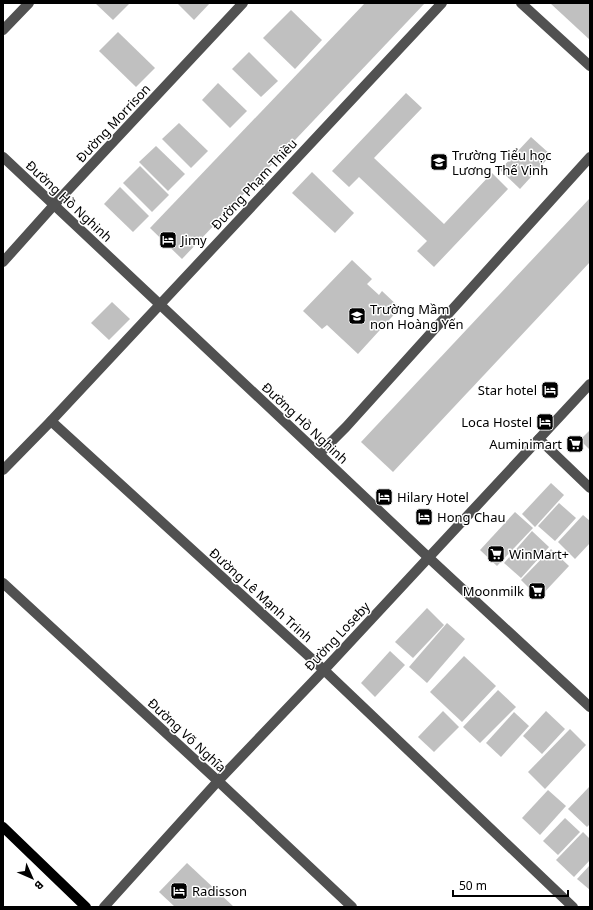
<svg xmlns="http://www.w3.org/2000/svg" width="593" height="910" viewBox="0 0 593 910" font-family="'Noto Sans',sans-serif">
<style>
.building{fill:#c0c0c0}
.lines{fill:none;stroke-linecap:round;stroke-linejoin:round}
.minor{stroke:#515151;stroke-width:10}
.major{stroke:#000;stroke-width:10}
.labels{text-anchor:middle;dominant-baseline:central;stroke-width:3;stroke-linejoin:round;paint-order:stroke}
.street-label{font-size:13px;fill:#000;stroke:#fff}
.poi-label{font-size:13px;fill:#000;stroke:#fff;text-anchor:start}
</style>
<rect width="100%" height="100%" fill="#fff"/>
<g class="building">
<path d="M95,3H130L113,20Z"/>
<path d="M177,3H210L194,20Z"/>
<path d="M365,3H425L182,259L150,228Z"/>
<path d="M550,3H590V40Z"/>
<path d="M291,10L322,40L295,69L263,38Z"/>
<path d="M118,32L155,68L136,87L99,51Z"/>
<path d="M249,52L278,81L261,97L232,69Z"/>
<path d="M218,83L247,111L230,128L202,100Z"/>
<path d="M406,93L422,108L374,158L444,224L492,173L508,189L434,267L417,251L427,241L359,177L349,187L332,171Z"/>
<path d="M179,123L208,151L191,168L162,139Z"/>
<path d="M531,137L551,155L520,189L500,170Z"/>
<path d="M156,146L185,174L168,191L139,162Z"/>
<path d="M140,166L169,195L152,212L123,183Z"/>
<path d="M312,172L354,213L335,233L292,193Z"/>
<path d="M120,187L149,216L133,232L104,204Z"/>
<path d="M590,198V262L393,472L361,442Z"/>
<path d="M352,260L372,279L367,284L379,295L382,291L400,308L358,354L327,325L322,329L303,311Z"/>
<path d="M112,302L130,319L109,340L91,323Z"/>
<path d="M590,430V450L580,440Z"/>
<path d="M551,483L564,495L535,527L522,514Z"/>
<path d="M559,503L576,518L555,541L538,526Z"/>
<path d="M515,512L533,528L497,566L480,550Z"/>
<path d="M583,515L590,521V543L575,559L558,542Z"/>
<path d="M532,531L549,547L521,578L504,563Z"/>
<path d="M551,549L569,566L539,598L521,580Z"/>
<path d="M427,608L444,625L413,658L395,642Z"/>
<path d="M447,623L465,639L427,683L409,667Z"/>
<path d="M390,651L405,665L375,697L361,683Z"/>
<path d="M464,656L496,686L462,722L430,692Z"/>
<path d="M498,690L516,707L480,743L463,727Z"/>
<path d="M443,711L459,727L434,752L418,737Z"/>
<path d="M546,711L565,729L542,754L523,736Z"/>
<path d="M514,712L529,726L501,757L486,743Z"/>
<path d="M570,729L586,745L545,789L528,772Z"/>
<path d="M590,786V824L587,827L568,809Z"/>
<path d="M548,790L566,806L540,835L522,818Z"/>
<path d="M565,818L580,832L558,855L543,841Z"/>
<path d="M583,832L590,839V860L574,877L556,860Z"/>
<path d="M187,863L234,907H175L159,892Z"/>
<path d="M590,865V890L577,879Z"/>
</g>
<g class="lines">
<g class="minor">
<path d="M521,3L590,66"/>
<path d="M3,30L29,3"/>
<path d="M3,157L319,454L429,558L590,707"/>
<path d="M3,262L54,205L243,3"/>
<path d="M51,421L324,670L573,907"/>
<path d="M539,439L590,488"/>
<path d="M319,454L346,427L590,157"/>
<path d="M3,470L51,421L442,3"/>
<path d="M3,583L218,781L352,907"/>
<path d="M104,907L218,781L324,670L590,384"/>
</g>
<path class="major" d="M3,827L86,907"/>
</g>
<defs>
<symbol id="school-square" viewBox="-11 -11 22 22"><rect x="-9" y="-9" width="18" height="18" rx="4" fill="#000" stroke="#fff"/><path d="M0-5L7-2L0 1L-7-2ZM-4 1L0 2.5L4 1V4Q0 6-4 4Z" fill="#fff"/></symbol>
<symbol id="hotel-square" viewBox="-11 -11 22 22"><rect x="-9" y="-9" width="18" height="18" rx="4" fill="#000" stroke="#fff"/><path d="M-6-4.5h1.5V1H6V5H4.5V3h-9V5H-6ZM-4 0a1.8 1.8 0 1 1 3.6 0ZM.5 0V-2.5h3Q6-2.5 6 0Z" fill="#fff"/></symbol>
<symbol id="supermarket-square" viewBox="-11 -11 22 22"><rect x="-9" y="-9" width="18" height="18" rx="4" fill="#000" stroke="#fff"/><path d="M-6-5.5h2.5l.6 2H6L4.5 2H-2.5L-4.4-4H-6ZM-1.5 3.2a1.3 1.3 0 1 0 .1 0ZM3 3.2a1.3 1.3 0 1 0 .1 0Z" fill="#fff"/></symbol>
</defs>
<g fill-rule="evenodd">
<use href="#school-square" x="429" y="152" width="20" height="20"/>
<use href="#hotel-square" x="158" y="230" width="20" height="20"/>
<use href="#school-square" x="347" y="306" width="20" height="20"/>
<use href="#hotel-square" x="540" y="380" width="20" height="20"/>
<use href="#hotel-square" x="535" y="412" width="20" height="20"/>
<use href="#supermarket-square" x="565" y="434" width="20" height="20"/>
<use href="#hotel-square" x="374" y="487" width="20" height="20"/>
<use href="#hotel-square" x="414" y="507" width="20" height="20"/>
<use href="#supermarket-square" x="486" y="544" width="20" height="20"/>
<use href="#supermarket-square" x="527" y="581" width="20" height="20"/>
<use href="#hotel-square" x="169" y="881" width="20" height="20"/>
</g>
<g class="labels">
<g class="street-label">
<text transform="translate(113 123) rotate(-47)">Đường Morrison</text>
<text transform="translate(254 184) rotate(-47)">Đường Phạm Thiều</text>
<text transform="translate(69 201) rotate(43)">Đường Hồ Nghinh</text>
<text transform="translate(305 423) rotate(43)">Đường Hồ Nghinh</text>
<text transform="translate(261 595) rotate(42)">Đường Lê Mạnh Trinh</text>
<text transform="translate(337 636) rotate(-47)">Đường Loseby</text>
<text transform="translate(187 735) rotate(43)">Đường Võ Nghĩa</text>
</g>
<g class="poi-label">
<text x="452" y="155">Trường Tiểu học<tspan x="452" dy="15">Lương Thế Vinh</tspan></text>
<text x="181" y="240">Jimy</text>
<text x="370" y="309">Trường Mầm<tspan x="370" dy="15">non Hoàng Yến</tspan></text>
<text x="537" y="390" text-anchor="end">Star hotel</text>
<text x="532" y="422" text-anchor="end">Loca Hostel</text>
<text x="562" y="444" text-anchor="end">Auminimart</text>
<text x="397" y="497">Hilary Hotel</text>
<text x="437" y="517">Hong Chau</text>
<text x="509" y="554">WinMart+</text>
<text x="524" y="591" text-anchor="end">Moonmilk</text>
<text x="192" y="891">Radisson</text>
</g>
</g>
<rect width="593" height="910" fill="none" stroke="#000000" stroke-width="8"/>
<g transform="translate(32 878) rotate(135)" stroke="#ffffff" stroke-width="3" paint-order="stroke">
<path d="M0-3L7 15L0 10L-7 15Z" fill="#000000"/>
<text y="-6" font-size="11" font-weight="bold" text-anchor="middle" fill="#000000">B</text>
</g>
<path d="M453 890v6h115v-6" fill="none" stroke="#000000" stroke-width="2"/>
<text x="459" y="890" font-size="12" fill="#000000" stroke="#ffffff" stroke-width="3" paint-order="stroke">50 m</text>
</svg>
